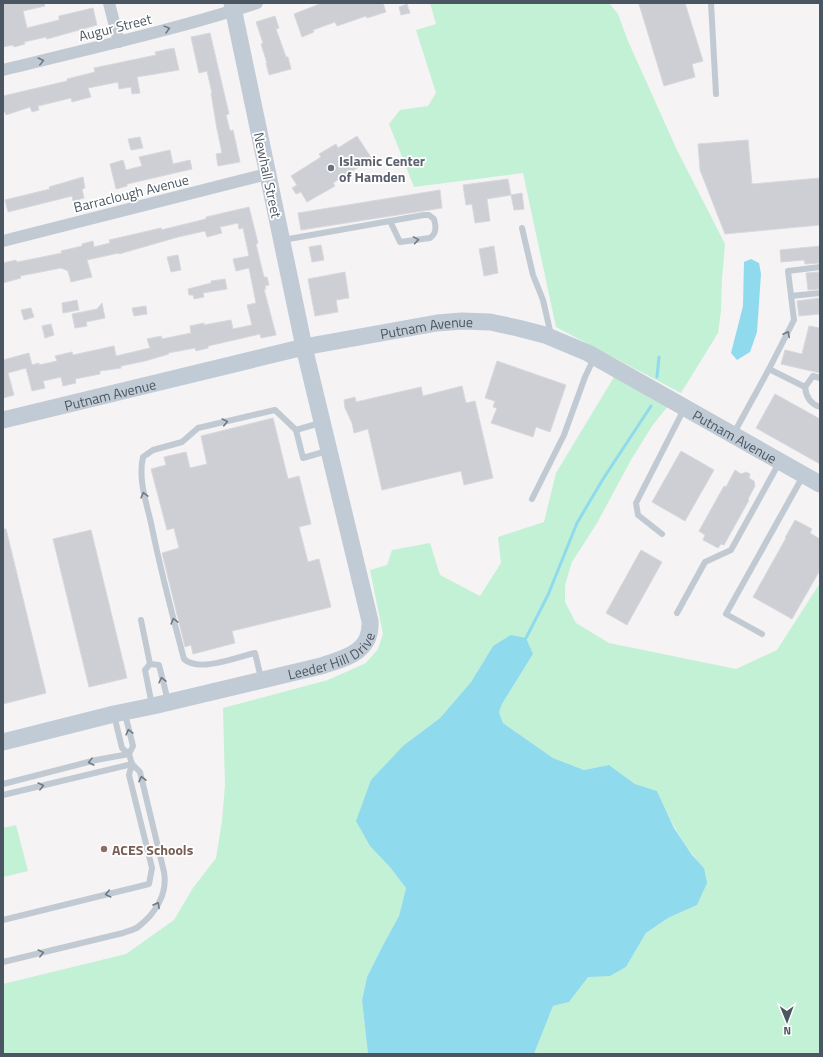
<svg xmlns="http://www.w3.org/2000/svg" width="823" height="1057" viewBox="0 0 823 1057" font-family="'Titillium Web',sans-serif">
<style>
.green{fill:#c3f1d5}
.water{fill:#90daee}
.lines{fill:none;stroke-linecap:round;stroke-linejoin:round}
.stream{stroke:#90daee;stroke-width:3}
.building{fill:#cdcfd5;stroke:#d7d9de}
.lane{stroke:#c1cad2;stroke-width:6}
.street{stroke:#c1cad2;stroke-width:12}
.secondary{stroke:#c1cbd6;stroke-width:17}
.oneway{stroke:#6e7983}
.worship-dot{fill:#6b7280;stroke:#fff;stroke-width:1.5}
.education-dot{fill:#8d6e63;stroke:#fff;stroke-width:1.5}
.labels{text-anchor:middle;dominant-baseline:central;stroke-width:3.5;stroke-linejoin:round;paint-order:stroke}
.street-label{font-size:14px;fill:#4a5661;stroke:#fff}
.worship-label{font-size:14px;font-weight:bold;fill:#5b616d;stroke:#fff;text-anchor:start}
.education-label{font-size:14px;font-weight:bold;fill:#785e54;stroke:#fff;text-anchor:start}
</style>
<rect width="100%" height="100%" fill="#f5f3f3"/>
<g class="green">
<path d="M430,3H609L618,14L628,41L676,148L725,244L722,279L721,311L718,333L681,393L556,327L523,173L414,187L389,124L400,110L428,106L436,93L416,30L436,24Z"/>
<path d="M614,377L668,406L652,426L631,460L597,523L572,562L565,585V602L576,623L609,643L736,669L777,650L820,583V1054H534L553,1006L569,1002L588,976H610L626,967L646,933L668,918L697,905L704,868C682,845 670,820 657,791L635,784L609,765L584,770L553,758L503,723L499,712L502,704L533,654L493,646L471,682L440,718L404,745L389,866L406,888L399,916L383,945L367,977L362,999L368,1054H3V984L126,954L174,920L193,888L216,858L222,821L225,785L223,708L328,680L366,663L378,649L383,634L370,570L387,565L392,550L430,543L440,575L480,596L501,563L498,537L544,522L556,473Z"/>
<path d="M16,825L28,871L3,877V828Z"/>
</g>
<g class="water">
<path d="M751,259L759,263L761,274L757,332L750,352L737,360L731,353L743,306L744,262Z"/>
<path d="M511,635L526,638L533,654L502,704L499,712L503,723L553,758L584,770L609,765L635,784L657,791L674,828L692,855L704,868L707,883L697,905L668,918L646,933L626,967L610,976L588,977L569,1002L553,1006L534,1054H368L362,1000L367,977L383,945L399,916L406,888L389,866L370,846L356,821L371,780L404,745L440,718L471,682L493,646Z"/>
</g>
<g class="lines">
<g class="stream">
<path d="M657,377L659,357"/>
<path d="M526,638L548,595L577,523L603,479L651,406"/>
</g>
</g>
<g class="building">
<path d="M3,3H44L45,6L23,11L27,28L59,20V16L93,8L97,25L47,39L46,37L24,42L25,44L14,47L13,45L3,47Z"/>
<path d="M322,3H383L386,12L367,18L366,16L337,26L335,22L313,30L314,32L302,37L294,14Z"/>
<path d="M643,3H685L703,61L692,64L695,77L664,86L639,4Z"/>
<path d="M407,4L410,13L401,15L399,7Z"/>
<path d="M275,16L279,28L276,29L286,57H288L291,69L269,75L266,63H267L261,44L263,43L256,22Z"/>
<path d="M210,33L229,114L226,115L230,131L233,130L240,162L218,166L216,154L222,153L217,129L211,93H212L207,71L199,73L191,37Z"/>
<path d="M174,48L179,70L137,77L140,93L132,94L131,87L119,89L118,82L88,88L91,97L72,102L71,98L38,106L39,110L32,112L30,107L6,115L5,112L3,113V96L67,81V79L95,72L94,68L156,55L155,52Z"/>
<path d="M357,136L372,159L333,183L335,186L307,202L301,192L296,194L292,188L297,185L291,176L321,157L319,154L336,144L338,148Z"/>
<path d="M140,137L143,148L131,150L128,139Z"/>
<path d="M748,140L752,184L820,178V225L725,234L700,170L698,144Z"/>
<path d="M170,150L173,164L190,160L192,169L127,184V186L116,189L110,164L123,160L126,170L142,166L139,157Z"/>
<path d="M83,177L85,188L82,189L84,198L73,201L72,196L8,212L5,200L50,189L49,187Z"/>
<path d="M508,179L511,195L487,199L490,221L475,223L472,204L466,205L463,185Z"/>
<path d="M440,190L442,208L301,230L298,213Z"/>
<path d="M522,193L524,209L514,210L511,195Z"/>
<path d="M249,207L258,243L256,244L264,277H267L269,285L265,286L266,289H264L276,335L261,338L260,334L208,346V348L196,351L195,348L168,353L169,354L145,361L121,366V368L100,371V374L75,379L76,383L63,386L61,377L43,381L45,388L32,391L26,368L8,373L14,395L3,398V360L29,353L32,365L39,363V365L57,361L55,356L72,352L73,355L114,346L116,356L150,348L147,339L161,336L162,339L191,333L190,326L204,323V325L231,320L233,329L252,325L247,305L256,303L249,268L236,271L233,259L249,256L243,228L239,229L238,223L220,227L222,233L207,237L205,231L178,237L119,254V253L87,260L92,277L71,282L68,271L61,268L20,276L21,278L3,283V263L16,260L17,262L62,253L61,251L82,246V244L93,241L94,247L110,243L109,240L161,228L162,230L165,229L206,219V217Z"/>
<path d="M321,245L324,260L312,262L309,247Z"/>
<path d="M494,246L498,273L484,276L479,249Z"/>
<path d="M820,246V263L805,264L804,260L781,262L780,250Z"/>
<path d="M178,255L181,270L171,272L167,257Z"/>
<path d="M345,272L349,298L336,300L338,312L315,316L308,279Z"/>
<path d="M820,272V289L808,290L806,273Z"/>
<path d="M225,279L227,289L203,293L204,297L194,299L193,295H189L188,289L211,283V281Z"/>
<path d="M820,298V314L799,316L797,301Z"/>
<path d="M77,300L79,310L63,313L62,303Z"/>
<path d="M102,303L105,318L86,322L87,326L75,328L72,314L97,309Z"/>
<path d="M146,306L147,314L134,316L132,308Z"/>
<path d="M31,308L34,317L24,320L21,310Z"/>
<path d="M51,324L54,335L45,338L42,326Z"/>
<path d="M809,326L820,328V373L781,364L785,350L802,354Z"/>
<path d="M497,361L566,385L550,432L536,427L533,437L491,423L497,408L493,407L495,401L485,398Z"/>
<path d="M462,386L466,403L475,401L493,478L464,485L461,471L382,490L368,429L354,433L352,423L345,408L344,400L355,397L356,402L421,387L423,396Z"/>
<path d="M775,394L820,419V464L756,428Z"/>
<path d="M273,418L288,479L299,476L311,524L299,527L308,562L319,559L331,607L232,631L235,643L193,654L191,645L185,647L162,553L179,548L174,528L167,530L151,469L166,465L164,457L186,452L190,468L207,464L201,436Z"/>
<path d="M681,451L714,470L685,521L652,502Z"/>
<path d="M735,470L741,474L746,472L750,474L749,478L754,481L755,486L748,499L749,500L724,545L721,544L718,548L703,540L705,535L699,531L724,486L726,487Z"/>
<path d="M795,520L812,529L810,533L820,539V570L792,619L753,597L786,538H785Z"/>
<path d="M3,529H6L46,693L3,704Z"/>
<path d="M91,530L127,678L89,687L53,539Z"/>
<path d="M641,550L662,562L627,625L606,613Z"/>
</g>
<g class="lines">
<g class="lane">
<path d="M711,3L716,94"/>
<path d="M522,228L533,275L543,300L551,335"/>
<path d="M283,240L424,215H429L434,219C436,226 437,233 430,238L400,242L390,221"/>
<path d="M791,296L820,293"/>
<path d="M769,369L805,387"/>
<path d="M820,378L813,376L805,387C806,397 810,404 820,407"/>
<path d="M296,430L320,423"/>
<path d="M734,433L769,369L794,320L788,271L820,267"/>
<path d="M532,499L564,435L585,377L594,358"/>
<path d="M662,534L638,515L636,503L684,409"/>
<path d="M677,613L705,562L731,550L779,463"/>
<path d="M141,620L150,664"/>
<path d="M762,634L726,614L803,476"/>
<path d="M150,664L159,665L168,701"/>
<path d="M150,664L145,670L152,705"/>
<path d="M261,678L255,653C237,657 199,673 184,659C172,614 160,568 151,523C146,501 138,479 143,457L153,450L182,442L198,428L275,410L296,430L303,458L327,451"/>
<path d="M114,715L122,748L129,754L133,746L125,714"/>
<path d="M3,784L96,760L129,754L132,764L3,795"/>
<path d="M3,920L149,884L152,868L129,775L132,764L140,772L164,872C168,894 155,914 138,927C134,930 128,931 123,933L3,962"/>
</g>
<g class="street">
<path d="M109,3L119,42"/>
<path d="M3,70C88,49 174,30 257,3"/>
<path d="M3,241L267,174"/>
</g>
<g class="secondary">
<path id="s1" d="M3,420L304,347L437,323L462,321L490,322L518,328L545,335L588,353L820,484"/>
<path id="s2" d="M3,742L114,714L153,706L321,666C346,658 372,652 370,621L304,347L232,3"/>
</g>
</g>
<defs><path id="oneway-chevron" d="M-2-3.5L2.5 0L-2 3.5" fill="none" stroke-width="1.6" stroke-linecap="round" stroke-linejoin="round"/></defs>
<g class="oneway">
<use href="#oneway-chevron" transform="translate(167 29) rotate(-15)"/>
<use href="#oneway-chevron" transform="translate(41 61) rotate(-14)"/>
<use href="#oneway-chevron" transform="translate(416 240) rotate(-9)"/>
<use href="#oneway-chevron" transform="translate(787 334) rotate(-63)"/>
<use href="#oneway-chevron" transform="translate(225 422) rotate(-13)"/>
<use href="#oneway-chevron" transform="translate(144 495) rotate(-104)"/>
<use href="#oneway-chevron" transform="translate(174 621) rotate(-105)"/>
<use href="#oneway-chevron" transform="translate(162 680) rotate(-103)"/>
<use href="#oneway-chevron" transform="translate(129 732) rotate(-104)"/>
<use href="#oneway-chevron" transform="translate(91 762) rotate(166)"/>
<use href="#oneway-chevron" transform="translate(142 779) rotate(-102)"/>
<use href="#oneway-chevron" transform="translate(41 786) rotate(-14)"/>
<use href="#oneway-chevron" transform="translate(108 894) rotate(167)"/>
<use href="#oneway-chevron" transform="translate(157 905) rotate(-60)"/>
<use href="#oneway-chevron" transform="translate(41 953) rotate(-14)"/>
</g>
<circle class="worship-dot" cx="331" cy="168" r="4"/>
<circle class="education-dot" cx="104" cy="849" r="4"/>
<g class="labels">
<g class="street-label">
<text transform="translate(115 27) rotate(-14)">Augur Street</text>
<text transform="translate(268 175) rotate(78)">Newhall Street</text>
<text transform="translate(131 193) rotate(-14)">Barraclough Avenue</text>
<text stroke="none"><textPath href="#s1" startOffset="434">Putnam Avenue</textPath></text>
<text stroke="none"><textPath href="#s1" startOffset="110">Putnam Avenue</textPath></text>
<text stroke="none"><textPath href="#s1" startOffset="770">Putnam Avenue</textPath></text>
<text stroke="none"><textPath href="#s2" startOffset="341">Leeder Hill Drive</textPath></text>
</g>
<g class="worship-label">
<text x="339" y="160">Islamic Center<tspan x="339" dy="16">of Hamden</tspan></text>
</g>
<g class="education-label">
<text x="112" y="849">ACES Schools</text>
</g>
</g>
<rect width="823" height="1057" fill="none" stroke="#4a5661" stroke-width="8"/>
<g transform="translate(787 1021) rotate(179)" stroke="#ffffff" stroke-width="3" paint-order="stroke">
<path d="M0-3L7 15L0 10L-7 15Z" fill="#4a5661"/>
<text y="-6" font-size="11" font-weight="bold" text-anchor="middle" fill="#4a5661">N</text>
</g>
</svg>
